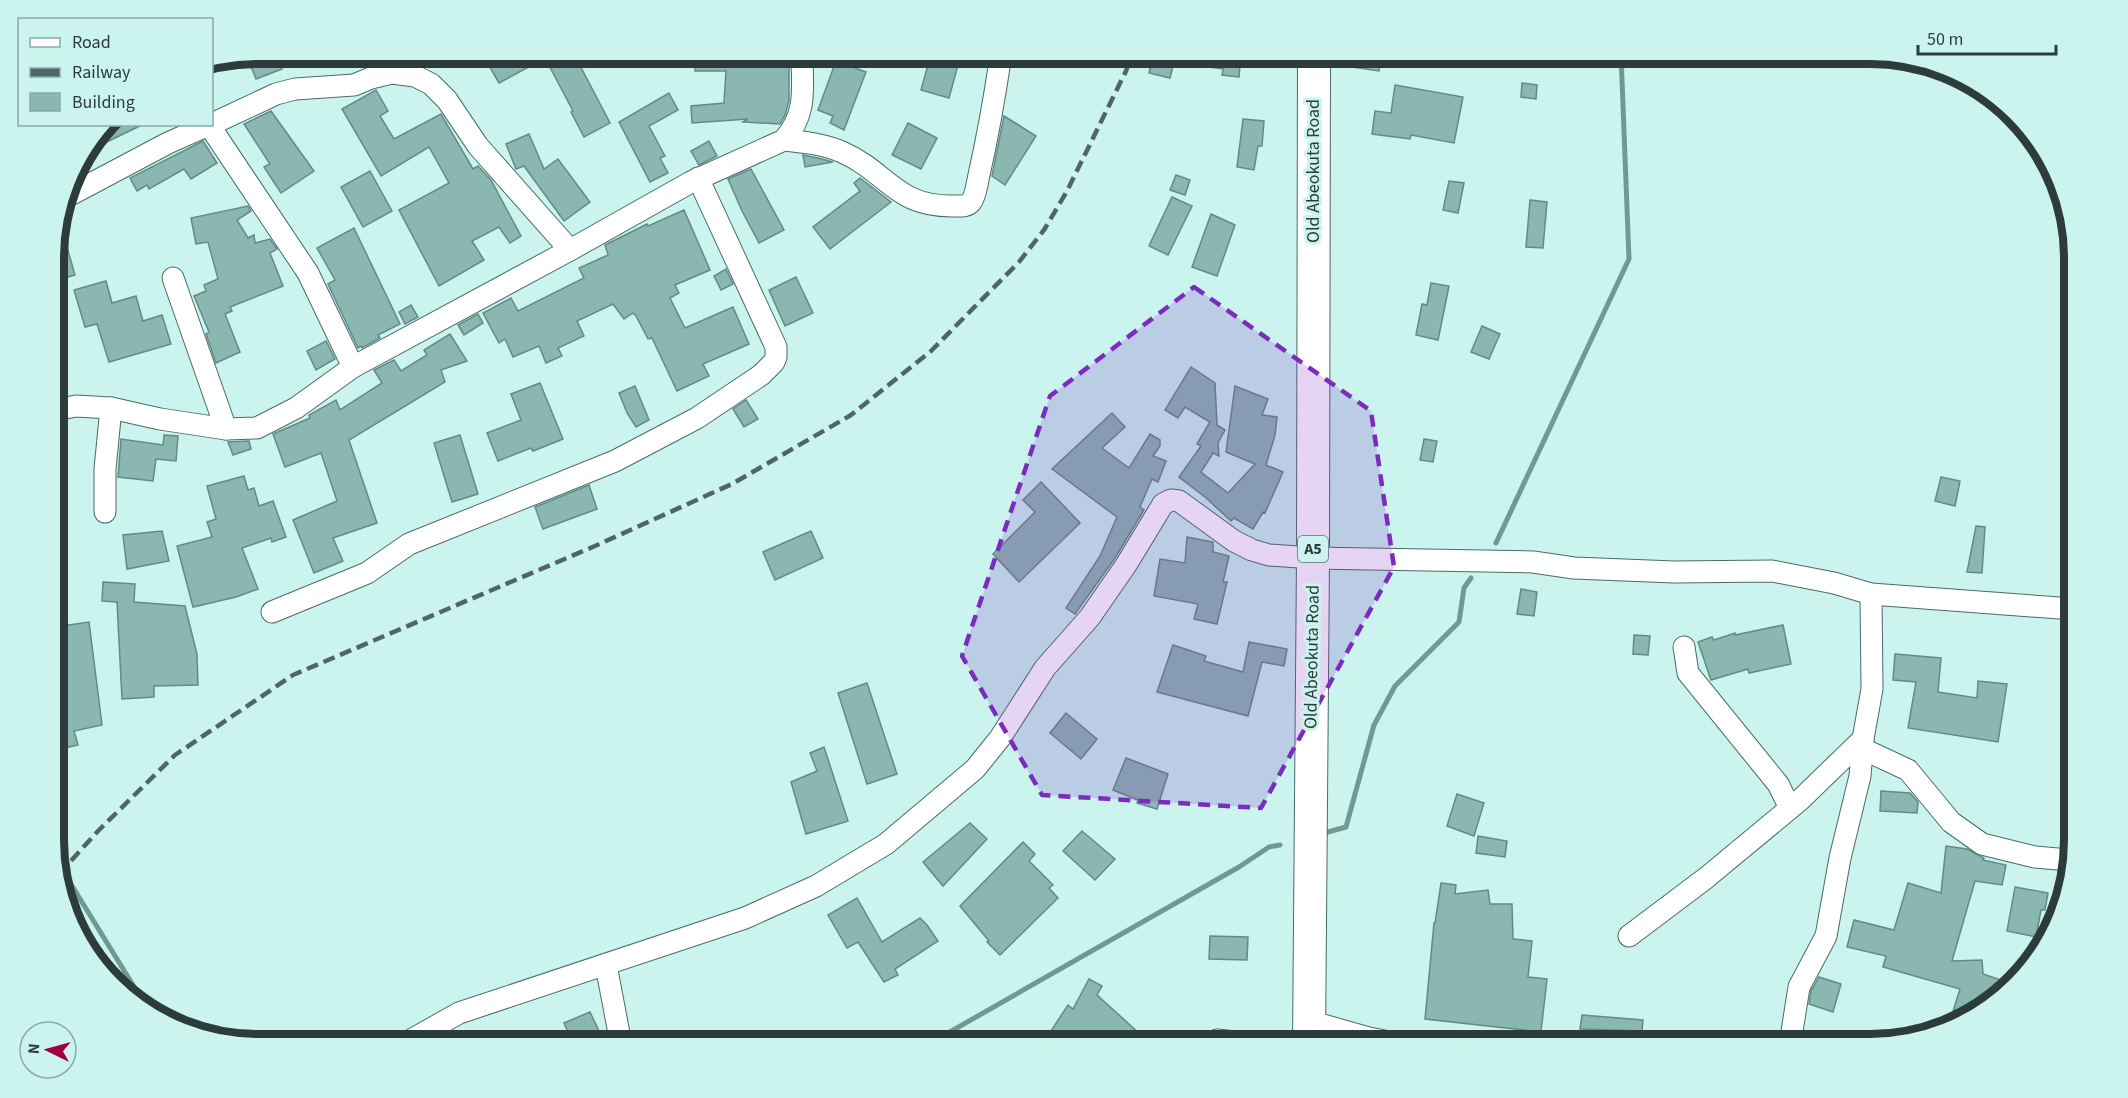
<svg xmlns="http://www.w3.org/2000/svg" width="2128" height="1098" viewBox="0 0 2128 1098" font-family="'Source Sans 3',sans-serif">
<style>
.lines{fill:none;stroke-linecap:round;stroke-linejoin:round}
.stream{stroke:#6e9a95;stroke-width:5}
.building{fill:#8ab7b1;stroke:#648a85;stroke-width:1.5}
.minor-casing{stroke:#486c68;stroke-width:23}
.highway-casing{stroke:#486c68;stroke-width:34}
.minor{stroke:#fff;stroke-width:21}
.highway{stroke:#fff;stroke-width:32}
.rail{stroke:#516664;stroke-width:4.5;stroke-dasharray:12 6;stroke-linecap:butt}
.marked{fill:#7b2cbf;fill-opacity:0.2;stroke:#7b2cbf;stroke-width:4.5;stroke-dasharray:12 8;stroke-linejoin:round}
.labels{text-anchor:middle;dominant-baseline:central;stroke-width:6;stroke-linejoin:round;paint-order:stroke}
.shield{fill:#cbf4ef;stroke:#5c7370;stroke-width:1.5}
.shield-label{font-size:16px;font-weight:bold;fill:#2c3c3a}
.street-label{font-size:18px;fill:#2c3c3a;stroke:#cbf4ef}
.rim{fill:none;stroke:#2c3c3a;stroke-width:8}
</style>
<rect width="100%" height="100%" fill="#cbf4ef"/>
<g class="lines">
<g class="stream">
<path d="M1496,543L1629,259L1621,54"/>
<path d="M1328,832L1346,827L1374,725L1395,686L1459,622L1464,588L1471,578"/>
<path d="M56,858V859"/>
<path d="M69,881L144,1003"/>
<path d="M931,1044L934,1041L1239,867L1269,847L1280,845"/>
</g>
</g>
<g class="building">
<path d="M258,54H276L282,69L256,79L247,56Z"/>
<path d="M492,54H574L610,123L584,137L571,112L573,111L545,58L499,83L488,64L495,60Z"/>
<path d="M695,54H741L789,58V101L785,115L780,124L743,122L748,119L692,123L691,106L724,103L726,71H695Z"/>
<path d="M931,54H961L949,98L921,90Z"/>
<path d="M1153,54H1176L1170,78L1149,73Z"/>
<path d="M1181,54H1241L1239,77L1222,75L1223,69L1181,63Z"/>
<path d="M1332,54H1381L1379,71L1332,64Z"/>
<path d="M836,61L866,72L844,130L830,123L833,116L818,110Z"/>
<path d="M1522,83L1537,85L1536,99L1521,97Z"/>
<path d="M1395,85L1463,97L1454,143L1411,135L1410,139L1372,134L1375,111L1391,113Z"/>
<path d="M376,90L388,111L380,116L394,139L441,114L473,169L478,166L491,180L521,236L510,243L499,227L472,241L484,260L439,286L399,210L449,183L429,147L381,176L342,109Z"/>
<path d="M669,93L678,110L649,126L665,156L660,158L668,173L650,182L619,122Z"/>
<path d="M271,111L314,171L281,193L264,167L270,164L244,124Z"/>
<path d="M1004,116L1036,136L1005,185L992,176Z"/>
<path d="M1243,119L1264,121L1262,146H1258L1254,170L1237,167Z"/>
<path d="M908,123L937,138L921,169L892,155Z"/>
<path d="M108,124H144L88,151Z"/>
<path d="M529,134L544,169L558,159L590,202L564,221L524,166L516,169L506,144Z"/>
<path d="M203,141L217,163L191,179L184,169L149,189L147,185L137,191L130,178Z"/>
<path d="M709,141L717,156L699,165L691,151Z"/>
<path d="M803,155L818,158L833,162L805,167Z"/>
<path d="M751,169L784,230L759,243L742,211L728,179Z"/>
<path d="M370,171L392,211L363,227L341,187Z"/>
<path d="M1176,175L1190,180L1185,195L1170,190Z"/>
<path d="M860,178L891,202L830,249L813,227L860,191L854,183Z"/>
<path d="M1449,181L1464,183L1458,213L1443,210Z"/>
<path d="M1172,197L1192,206L1168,255L1149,246Z"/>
<path d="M1530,200L1547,202L1543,248L1526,247Z"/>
<path d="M248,206L251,211L237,220L248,238L254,235L255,243L270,239L277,249L270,253L283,286L230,307L232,311L225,314L240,352L216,363L206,334L209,332L194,296L206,291L204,285L218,279L208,242L196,244L191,218Z"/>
<path d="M684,210L710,270L675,285L679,293L670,298L685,328L733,307L749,344L703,364L709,376L677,391L652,338L648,339L636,316L633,313L624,319L613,304L577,321L584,336L558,348L562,356L546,363L539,346L513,357L505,339L499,343L483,313L511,298L518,311L584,278L579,268L608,255L605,245L647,224L648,226Z"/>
<path d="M1211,214L1235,225L1217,276L1192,267Z"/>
<path d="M60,223L75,275L55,281L54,245Z"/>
<path d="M354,228L400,324L378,335L380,338L362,348L361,346L358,348L328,284L335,280L317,248Z"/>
<path d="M726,269L733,284L721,290L714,276Z"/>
<path d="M796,277L813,313L785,326L769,290Z"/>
<path d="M106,281L112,303L136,296L143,321L162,315L171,344L109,362L97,324L85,327L74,290Z"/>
<path d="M1431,283L1449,286L1438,340L1416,335L1422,304L1427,305Z"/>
<path d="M411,305L418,317L405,324L399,312Z"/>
<path d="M478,314L483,323L464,335L458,325Z"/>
<path d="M1482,326L1500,334L1489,359L1471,352Z"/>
<path d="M450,334L467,361L441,370L445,382L349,440L377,523L333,538L343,561L314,573L293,520L337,501L321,453L285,467L273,434L310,418L309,415L336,400L340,410L382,383L374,370L394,360L401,371L427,355L424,350Z"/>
<path d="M326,341L335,359L316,370L307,351Z"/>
<path d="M1191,367L1215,383L1217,425L1225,430L1218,443L1219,456L1213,453L1201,472L1228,493L1255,464L1226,452L1235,386L1268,399L1262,415L1277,417L1275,435L1266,465L1283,472L1265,513L1263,512L1253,529L1234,518L1231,521L1205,497L1179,477L1201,446L1197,444L1210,422L1185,407L1178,418L1165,410Z"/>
<path d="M540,383L563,439L533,451L531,448L498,461L487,433L521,420L511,394Z"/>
<path d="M635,386L649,420L636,427L627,413L619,393Z"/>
<path d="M746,400L758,419L744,427L733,409Z"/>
<path d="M1112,413L1125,427L1102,448L1129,468L1150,434L1160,440V446L1153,456L1166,461L1158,482L1152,479L1140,507L1144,510L1115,558L1075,614L1066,608L1100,556L1117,517L1052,469Z"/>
<path d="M164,435L178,436L176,461L156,459L153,481L118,477L121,439L163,445Z"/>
<path d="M460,435L478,494L452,502L434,443Z"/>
<path d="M1424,439L1437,441L1433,462L1420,460Z"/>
<path d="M249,441L251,449L233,455L228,442Z"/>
<path d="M244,476L248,490L254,488L259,506L273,501L286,537L272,542L271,538L242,548L258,589L236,597L193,607L177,546L212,537L207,522L216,519L207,486Z"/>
<path d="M1941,477L1960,481L1955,506L1935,501Z"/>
<path d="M1041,482L1080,523L1019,582L993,554L1035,512L1023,500Z"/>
<path d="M589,485L597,509L543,529L535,507Z"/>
<path d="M1976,526L1985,527L1982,573L1967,572Z"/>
<path d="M162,531L169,561L127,569L123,535Z"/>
<path d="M811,531L823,558L775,580L763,552Z"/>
<path d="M1187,537L1213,542V552L1229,556L1223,582H1227L1217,624L1194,619L1198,604L1154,596L1160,559L1185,563Z"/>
<path d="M103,582L135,584L134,602L185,606L197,654L198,685L154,686V697L122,699L117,602L102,601Z"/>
<path d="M1521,589L1537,592L1534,616L1517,614Z"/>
<path d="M89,622L102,725L74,731L78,745L56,750L55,627Z"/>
<path d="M1783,625L1791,664L1749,673L1748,669L1711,680L1698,642L1712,637L1714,640L1735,633V635Z"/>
<path d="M1634,635L1650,636L1648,655L1633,654Z"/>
<path d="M1249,642L1287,649L1284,666L1262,662L1248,716L1157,692L1173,645L1206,656L1204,661L1243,672Z"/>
<path d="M1895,654L1941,658L1938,692L1977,698L1978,681L2007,684L1998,742L1908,728L1916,682L1893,680Z"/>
<path d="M867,683L897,774L867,784L838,693Z"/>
<path d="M1066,713L1097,739L1081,759L1050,733Z"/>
<path d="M824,747L848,821L806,834L791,782L817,771L810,753Z"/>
<path d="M1126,758L1168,774L1157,809L1137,803L1138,800L1113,790Z"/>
<path d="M1881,791L1910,793L1918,802L1917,813L1880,811Z"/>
<path d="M1457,794L1484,803L1474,836L1447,826Z"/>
<path d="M970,823L987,839L943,886L923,862Z"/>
<path d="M1082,831L1115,859L1095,880L1063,851Z"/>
<path d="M1478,836L1507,841L1505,857L1476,853Z"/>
<path d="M1023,842L1035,854L1029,861L1053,885L1049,888L1058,898L1000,955L987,942L989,941L960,906Z"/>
<path d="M1946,846L1967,849L1984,858L1983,860L2006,865L2002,885L1975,881L1952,961L1982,960L1983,974L2007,982L1983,1010L1950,1021L1960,989L1883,967L1886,956L1847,947L1854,920L1894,930L1908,883L1941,893Z"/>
<path d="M1441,883L1456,885L1455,894L1488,890L1490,904H1512L1513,939L1532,941L1528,977L1547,979L1541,1032L1425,1019L1434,923H1435Z"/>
<path d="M2015,887L2048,893L2045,910H2041L2036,937L2007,931Z"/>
<path d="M857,898L882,942L920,918L927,925L938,941L895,969L898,975L884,982L858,942L847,948L828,915Z"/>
<path d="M1210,936L1248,937L1247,960L1209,959Z"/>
<path d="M1819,977L1841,984L1833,1012L1809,1004L1811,991Z"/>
<path d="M1089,979L1102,986L1097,995L1151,1044H1063L1049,1034L1068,1005L1073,1009Z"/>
<path d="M590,1012L600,1033L577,1044H573L564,1023Z"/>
<path d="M1582,1015L1643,1020L1642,1031L1580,1029Z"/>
</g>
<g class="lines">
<defs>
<g id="minor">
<path d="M403,54L415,76"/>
<path d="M212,124L276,94L295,89L354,85L371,78L392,73L415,76L431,84L447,100L478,146L570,250"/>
<path d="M209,125L308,273L353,367"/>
<path d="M784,140C804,142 824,144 842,152C889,173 895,207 954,206C960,206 967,207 971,202C976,196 977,183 979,175C988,135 995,95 1001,54"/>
<path d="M68,196L168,143L211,124"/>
<path d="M173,278L226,429"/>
<path d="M55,410L76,406L111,408L160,419L226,429L257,428L296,408L353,367L570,250L691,182L784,140C808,112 802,88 802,54"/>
<path d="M105,512V469L111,408"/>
<path d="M272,612L367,573L409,544L615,461L697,418L761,375L774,362L776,357V347L698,178"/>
<path d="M1684,647L1688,673L1778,784L1790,808"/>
<path d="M1863,749L1908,770L1951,822L1982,844L2035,857L2069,860"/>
<path d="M1629,936L1706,878L1799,801L1863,739"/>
<path d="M606,965L621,1044"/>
<path d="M1309,1021L1369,1038L1400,1044"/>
<path d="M404,1044L459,1013L745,918L816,886L886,844L975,769L1000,738L1045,668L1090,617L1126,565L1163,504L1171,500L1179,501L1234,541L1252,550L1269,555L1313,558L1533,562L1574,568L1674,572L1772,571L1834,583L1871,594L2073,609"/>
<path d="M1216,1044L1217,1040L1254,1044"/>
<path d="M1422,1044L1493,1042L1533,1044"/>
<path d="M1790,1044L1799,987L1826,936L1840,858L1860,776L1863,739L1872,689L1871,594"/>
</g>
<path id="highway" d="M1309,1044L1313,558L1314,54"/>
</defs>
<use href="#minor" class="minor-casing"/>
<use href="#highway" class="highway-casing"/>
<use href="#minor" class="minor"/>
<use href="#highway" class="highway"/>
<path class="rail" d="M59,874L98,831L175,755L293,675L595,546L732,484L851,415L930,352L1019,262L1044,230L1067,191L1126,71L1132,54"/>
</g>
<path class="marked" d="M1194,287L1371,411L1394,567L1261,808L1042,795L962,656L1050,396Z"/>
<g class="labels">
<rect class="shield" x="1298" y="536" width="30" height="26" rx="4.5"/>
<g class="shield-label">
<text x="1313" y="549">A5</text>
</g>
<g class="street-label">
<text transform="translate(1313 171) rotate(-90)">Old Abeokuta Road</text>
<text transform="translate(1312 657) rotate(-89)">Old Abeokuta Road</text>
</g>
</g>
<path d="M0 0H2128V1098H0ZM258 64H1870A194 194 0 0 1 2064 258V840A194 194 0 0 1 1870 1034H258A194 194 0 0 1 64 840V258A194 194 0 0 1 258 64Z" fill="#cbf4ef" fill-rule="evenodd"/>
<path class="rim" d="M258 64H1870A194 194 0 0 1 2064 258V840A194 194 0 0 1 1870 1034H258A194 194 0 0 1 64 840V258A194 194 0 0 1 258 64Z"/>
<rect x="18" y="18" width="195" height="108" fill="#cbf4ef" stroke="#8baaa7" stroke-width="1.5"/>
<rect x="30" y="38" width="30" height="9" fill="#ffffff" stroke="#8baaa7" stroke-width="1.5"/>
<text x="72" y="48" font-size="18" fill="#2c3c3a">Road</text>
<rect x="30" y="68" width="30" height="9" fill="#516664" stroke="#8baaa7" stroke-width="1.5"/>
<text x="72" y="78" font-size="18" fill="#2c3c3a">Railway</text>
<rect x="30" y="93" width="30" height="18" fill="#8ab7b1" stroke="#8baaa7" stroke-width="1.5"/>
<text x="72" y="108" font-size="18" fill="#2c3c3a">Building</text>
<g transform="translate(48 1050) rotate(275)"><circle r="28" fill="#cbf4ef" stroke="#8baaa7" stroke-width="1.5"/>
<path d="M0-4.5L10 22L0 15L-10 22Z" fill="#9f0244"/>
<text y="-9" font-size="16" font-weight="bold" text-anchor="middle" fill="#2c3c3a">N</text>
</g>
<path d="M1918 45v9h138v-9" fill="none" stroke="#2c3c3a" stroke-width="3"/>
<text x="1927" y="45" font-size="18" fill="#2c3c3a" stroke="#cbf4ef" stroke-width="4.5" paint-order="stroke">50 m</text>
</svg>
